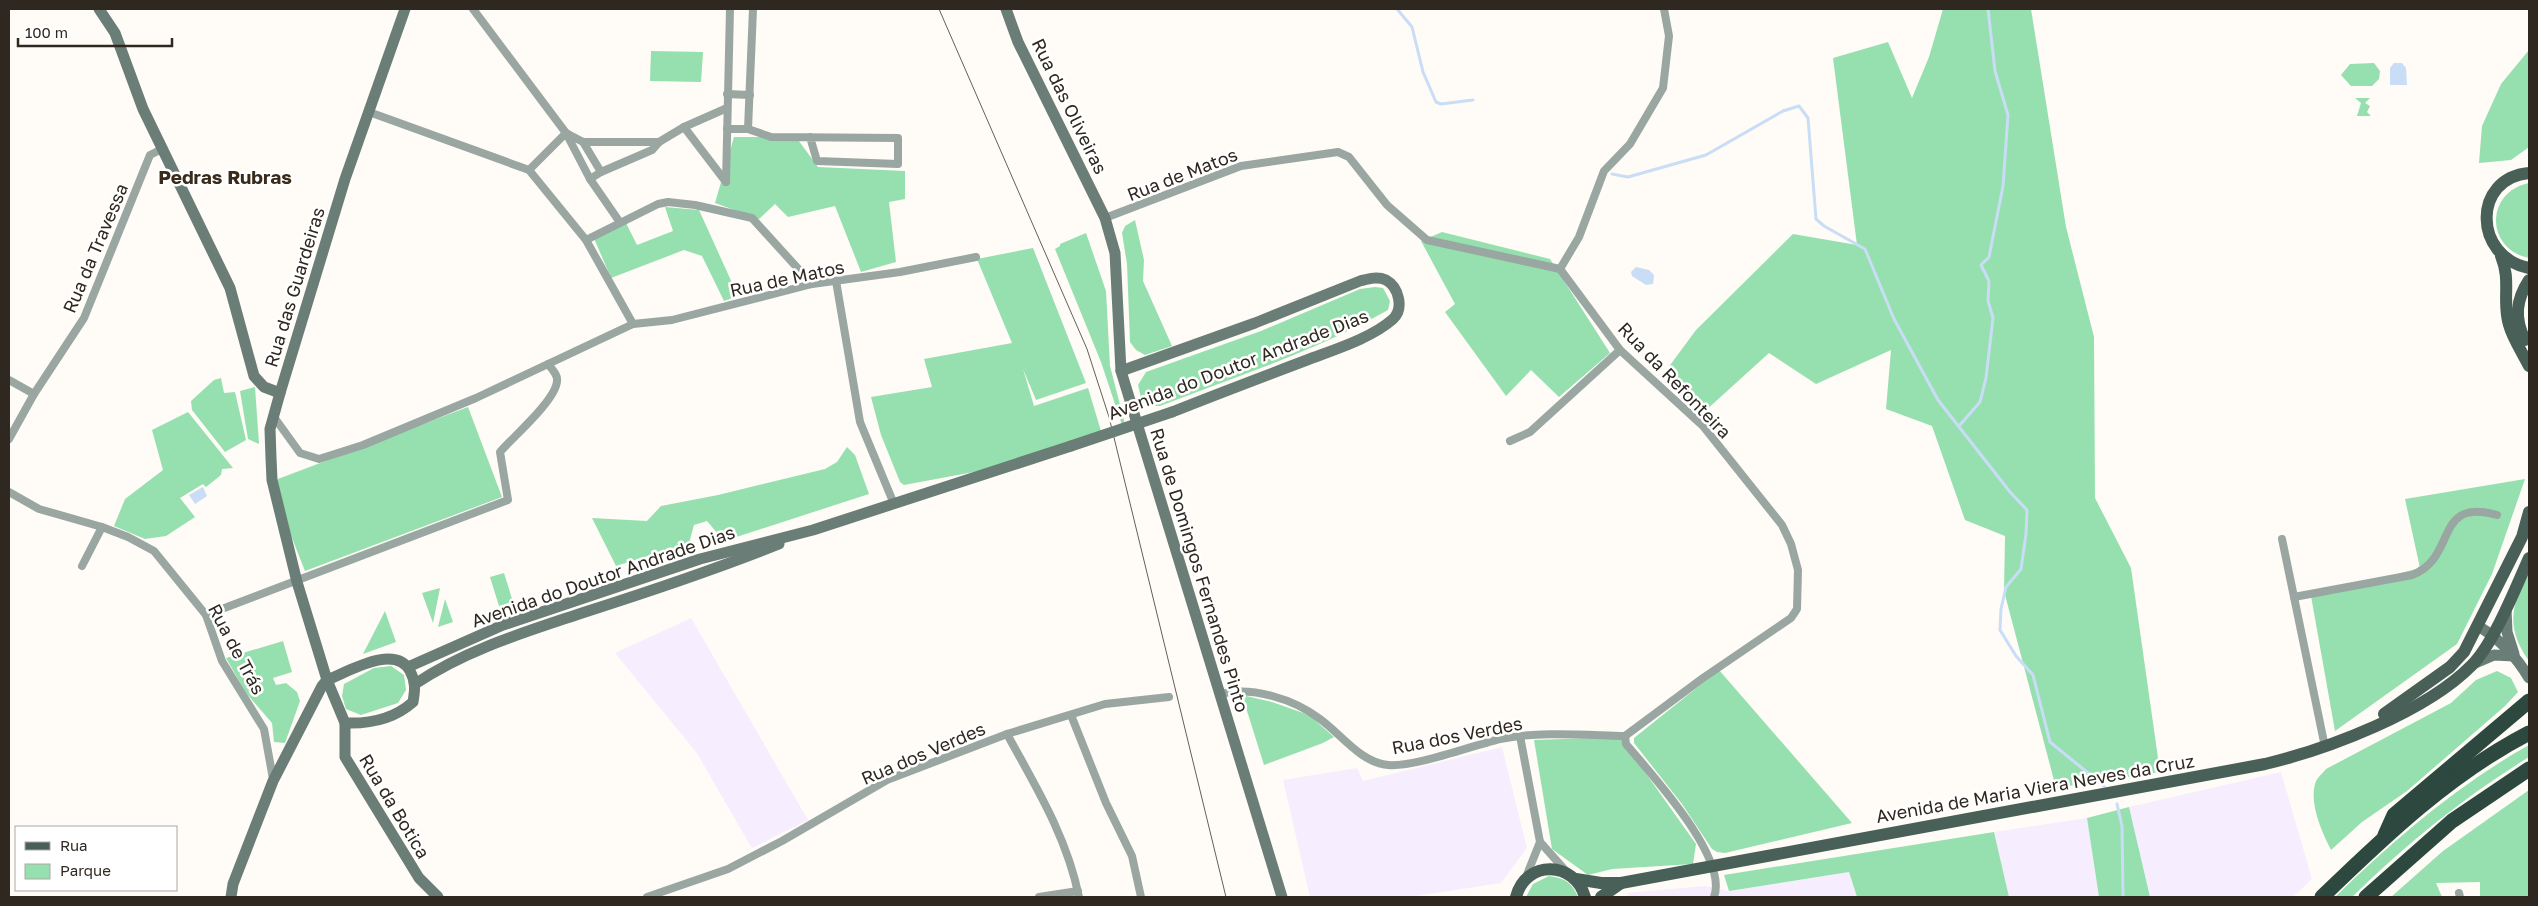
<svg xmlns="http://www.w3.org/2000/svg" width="2538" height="906" viewBox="0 0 2538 906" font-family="'Golos Text',sans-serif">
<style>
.industrial{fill:#f6eefe}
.green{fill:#96e0af}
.water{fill:#c9ddf6}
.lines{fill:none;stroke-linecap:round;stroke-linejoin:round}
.stream{stroke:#c9ddf6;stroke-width:3}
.street{stroke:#99a6a1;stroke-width:8}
.secondary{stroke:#6a7d76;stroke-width:11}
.primary{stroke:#496058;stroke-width:12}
.highway{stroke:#2d483f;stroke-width:15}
.tram{stroke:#655f58;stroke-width:1}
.secondary-bridge{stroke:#6a7d76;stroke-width:11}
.labels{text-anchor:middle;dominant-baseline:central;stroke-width:5;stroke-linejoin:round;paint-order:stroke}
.street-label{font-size:18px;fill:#2f2820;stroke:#fff}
.neighbourhood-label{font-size:19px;font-weight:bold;fill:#392b19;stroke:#fff}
</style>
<rect width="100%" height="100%" fill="#fffbf6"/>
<g class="industrial">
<path d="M691,618L808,820L752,848L696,752L615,653Z"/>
<path d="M1502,747L1527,848L1501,883L1409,897H1310L1283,780L1357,768L1363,781Z"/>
<path d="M2281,772L2312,879L2293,897H2150L2129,807Z"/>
<path d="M2087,818L2099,897H2009L1994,832Z"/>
<path d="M1849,872L1857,897H1628L1627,893L1705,886L1729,891Z"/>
</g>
<g class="green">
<path d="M1943,9H2031L2066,227L2094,337L2095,498L2131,568L2160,772L2056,788L2004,591L2005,536L1965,520L1932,426L1886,409L1891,350L1816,384L1769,353L1704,412L1662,376L1696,330L1793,234L1857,245L1833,58L1888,42L1912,98L1929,57Z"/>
<path d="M2529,50V147L2511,160L2479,163L2482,126L2501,84Z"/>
<path d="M651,51L703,52L701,82L650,81Z"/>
<path d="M2374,63L2380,71L2379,79L2372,86H2351L2341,75L2350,64Z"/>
<path d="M2355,98H2370L2365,103L2370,106L2367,112L2371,116H2357L2361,103Z"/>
<path d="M734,137H796L818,167L905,171V199L889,202L896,262L861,272L835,206L788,217L775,204L759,219L715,203Z"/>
<path d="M2529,183V258C2485,249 2485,192 2529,183Z"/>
<path d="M665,207L699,210L738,296L724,301L702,256L684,250L611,278L593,236L625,221L637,245L673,231Z"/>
<path d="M1135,220L1144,260L1143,281L1172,346L1145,355L1136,350L1130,342L1127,264L1122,233L1125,226Z"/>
<path d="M1442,232L1550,259L1610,353L1559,397L1531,370L1506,396L1445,312L1455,304L1421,241Z"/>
<path d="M1086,233L1106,291L1110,366L1125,424L1122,425L1101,362L1055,249L1060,246V244Z"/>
<path d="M1033,248L1086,383L1036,400L1023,369L1034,406L1088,388L1101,431L979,471L904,485L900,482L881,435L871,397L932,387L924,359L1012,343L977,259Z"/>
<path d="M1375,287L1383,288L1390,301L1388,310C1317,351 1236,376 1160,406H1143L1138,385L1146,372L1261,331L1360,289Z"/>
<path d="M221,378L224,393L235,392L246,440L225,452L192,410L191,401L214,380Z"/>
<path d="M255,387L259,444L248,439L240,391Z"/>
<path d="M468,407L502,497L305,571L270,482Z"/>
<path d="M188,412L233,468L222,469L221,475L206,487L203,484L180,498L195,517L166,536L145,539L114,526L125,499L163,470L152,430Z"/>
<path d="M847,447L855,455L869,494L724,541L707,521L694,525L689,543L616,566L592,518L647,521L661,506L718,495L825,469L837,462Z"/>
<path d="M2525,479L2492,574L2457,644L2335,731L2311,596L2420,568L2405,499Z"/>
<path d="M2529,565V661C2503,624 2514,603 2529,565Z"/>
<path d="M504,573L513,602L499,606L490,577Z"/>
<path d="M440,588L433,623L422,593Z"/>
<path d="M445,599L453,622L438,627Z"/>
<path d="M385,611L396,642L363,654Z"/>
<path d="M283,641L292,672L273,678L276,685L286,683L297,692L300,701L285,743L274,742L272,723L246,693L226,658Z"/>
<path d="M391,666L404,675L406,690L398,703L361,715L346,709L342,696L344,684L374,668Z"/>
<path d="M1719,670L1852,823L1725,853L1717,852L1712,849L1682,804L1634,743V738Z"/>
<path d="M2497,671L2511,678L2518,692L2505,706L2407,791L2362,822L2331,850C2322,832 2308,802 2316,781C2318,777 2323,773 2326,769L2451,703L2476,680Z"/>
<path d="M1242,695L1272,702L1309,715L1334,737L1323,743L1264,765Z"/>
<path d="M1620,737L1696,844L1693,864L1612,869L1588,875L1552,849L1534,740Z"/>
<path d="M2529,745V757C2464,797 2406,844 2352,897H2335C2395,839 2456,786 2529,745Z"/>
<path d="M2529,790V897H2480V882L2436,883L2442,897H2391L2443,851Z"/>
<path d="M2129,807L2150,897H2099L2087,818Z"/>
<path d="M1994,832L2009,897H1857L1849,872L1729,891L1724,875Z"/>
<path d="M1549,876C1565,878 1572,883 1578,897H1526L1533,884Z"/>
</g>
<g class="water">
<path d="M2394,63H2402L2406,68L2407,85H2390V68Z"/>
<path d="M1636,267L1649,270L1654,275L1653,284L1646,285L1632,276L1631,272Z"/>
<path d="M203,487L207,496L195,504L189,495Z"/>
</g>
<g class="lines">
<g class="stream">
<path d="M1397,9L1412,27L1423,72L1436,102L1441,104L1473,100"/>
<path d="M1612,174L1628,177L1706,155L1783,111L1799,106L1808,118L1816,219L1824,226L1865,249L1894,319L1938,400L2010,492L2027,510L2026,534L2021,569L2006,587L2001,609L2000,630L2016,656L2033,675L2050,742L2104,786"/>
<path d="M1959,426L1980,402L1986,378L1993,318L1988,301L1989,281L1981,265L1989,257L2003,186L2008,115L1995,71L1988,9"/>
<path d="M2117,804L2122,826L2123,897"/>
</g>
<g class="street">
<path d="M473,9L566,133L590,179L619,221"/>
<path d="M727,94L750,95"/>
<path d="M369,112L529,170L586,240L633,324"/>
<path d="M684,127L726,182"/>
<path d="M727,129H748L771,137L898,138V164L817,161L810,137"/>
<path d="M748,129L753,9"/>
<path d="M566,133L583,142H659"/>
<path d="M583,142L601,172"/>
<path d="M529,170L566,133"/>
<path d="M590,179L601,172L652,150L659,142L684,127L727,108"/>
<path d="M726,182L730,9"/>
<path d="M1105,218L1241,166L1338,152L1349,157L1387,205L1427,240L1560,269"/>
<path d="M586,240L658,204L668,202L695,205L752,218L812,284"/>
<path d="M1560,269L1620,350L1703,426L1782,525L1791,544L1798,570L1797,609L1791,618L1703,678L1625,736"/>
<path d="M1560,269L1579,237L1604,171L1630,144L1663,88L1669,36L1664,9"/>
<path d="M836,281L860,422L894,504"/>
<path d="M9,380L34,394"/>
<path d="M274,417L300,453L319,459L363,445L476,398L633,324L672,320L812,284L900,272L976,257"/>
<path d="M9,439L34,394L84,318L150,155L162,149"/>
<path d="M1510,441L1530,432L1620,350"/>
<path d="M9,492L39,509L102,527L128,537L154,551L206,615L222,661L264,729L273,779"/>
<path d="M2282,539L2325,747"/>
<path d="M82,566L102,527"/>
<path d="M2294,597L2412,575C2458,558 2433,497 2497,515"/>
<path d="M206,615L508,500L500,452C513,437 556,400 557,381C558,375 552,369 548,364"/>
<path d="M1220,694C1252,686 1294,699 1320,719C1341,734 1361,763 1388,765C1416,767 1470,746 1500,739C1540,731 1584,735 1625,736"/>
<path d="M1071,715L1106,803L1132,856L1141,897"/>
<path d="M1007,734C1036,787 1067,837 1079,897"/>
<path d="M1520,736L1540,842L1565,870"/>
<path d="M1625,736L1626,744C1651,774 1729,858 1714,897"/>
<path d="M1526,877L1540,842"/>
<path d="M2459,893L2460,897"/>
<path d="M647,897L728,869L782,841L887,780L1007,734L1105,704L1169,697"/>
<path d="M1039,897L1078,891"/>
</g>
<g class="secondary">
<path d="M99,9L115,33L143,109L230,288L254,376L264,387L280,393"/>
<path d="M405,9L345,179L280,393L270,429L271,458L272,480L297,582L327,680L345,723V757L419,878L438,897"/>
<path d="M1006,9L1018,42L1105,218L1115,253L1121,371L1282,897"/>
<path d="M1121,371L1255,323L1360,281C1368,279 1377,276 1386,280C1399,287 1404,309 1393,319C1372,338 1333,350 1307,360C1262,377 1217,394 1172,412"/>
<path d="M2506,609L2507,632L2514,654"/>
<path d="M2478,626C2500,639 2516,656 2529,678"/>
<path d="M2473,664L2494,655L2514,656"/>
<path d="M408,667L503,625L700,559L813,530L1071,446"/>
<path d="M415,684C465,650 525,632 582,613C648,592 714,570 779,544"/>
<path d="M231,897L233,884L273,781L322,686L327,680C348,672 395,643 410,671C416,682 415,690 413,702C394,719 370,724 345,723"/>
</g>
<g class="primary">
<path d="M2529,173C2472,178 2473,257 2529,268"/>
<path d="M2501,256C2510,278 2504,293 2507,315C2509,333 2521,350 2529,366"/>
<path d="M2525,340C2514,318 2516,300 2529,280"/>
<path d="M2384,714L2450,667L2464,652L2522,537L2529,512"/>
<path d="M1576,879L1601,883H1621L2265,764C2328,749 2426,712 2472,665C2494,643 2516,587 2529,558"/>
<path d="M1516,897C1526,859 1575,861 1585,897"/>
<path d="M1601,897L1621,883"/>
</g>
<g class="highway">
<path d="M2385,835L2394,815L2529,701"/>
<path d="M2322,897C2385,836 2450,774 2529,733"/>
<path d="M2366,897L2452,821L2529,769"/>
</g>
<path class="tram" d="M939,9L1087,349L1109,417L1226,897"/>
<path class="secondary-bridge" d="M1071,446L1172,412"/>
</g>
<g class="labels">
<g class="street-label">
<text transform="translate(1070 106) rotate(64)">Rua das Oliveiras</text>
<text transform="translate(1182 174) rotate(-21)">Rua de Matos</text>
<text transform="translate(95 248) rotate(-67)">Rua da Travessa</text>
<text transform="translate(787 278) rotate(-12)">Rua de Matos</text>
<text transform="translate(294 287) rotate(-73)">Rua das Guardeiras</text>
<text transform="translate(1238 364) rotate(-21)">Avenida do Doutor Andrade Dias</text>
<text transform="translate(1675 380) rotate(46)">Rua da Refonteira</text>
<text transform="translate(1200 570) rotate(73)">Rua de Domingos Fernandes Pinto</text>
<text transform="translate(603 576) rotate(-19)">Avenida do Doutor Andrade Dias</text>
<text transform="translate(237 649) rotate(62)">Rua de Trás</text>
<text transform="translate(1457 735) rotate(-11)">Rua dos Verdes</text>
<text transform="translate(923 753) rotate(-23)">Rua dos Verdes</text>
<text transform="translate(2035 788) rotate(-10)">Avenida de Maria Viera Neves da Cruz</text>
<text transform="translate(395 806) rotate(59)">Rua da Botica</text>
</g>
<g class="neighbourhood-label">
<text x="225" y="176">Pedras Rubras</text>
</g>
</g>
<rect width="2538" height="906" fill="none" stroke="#2f2820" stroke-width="20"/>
<rect x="15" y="826" width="162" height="65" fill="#ffffff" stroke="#aca9a6"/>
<rect x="25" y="842" width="25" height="8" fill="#496058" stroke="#aca9a6"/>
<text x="60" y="851" font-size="15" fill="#2f2820">Rua</text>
<rect x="25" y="864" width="25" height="15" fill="#96e0af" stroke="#aca9a6"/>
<text x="60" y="876" font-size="15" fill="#2f2820">Parque</text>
<path d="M18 38v8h154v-8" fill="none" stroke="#2f2820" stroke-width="2.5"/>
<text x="25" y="38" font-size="15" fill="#2f2820" stroke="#ffffff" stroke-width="4" paint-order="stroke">100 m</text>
</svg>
